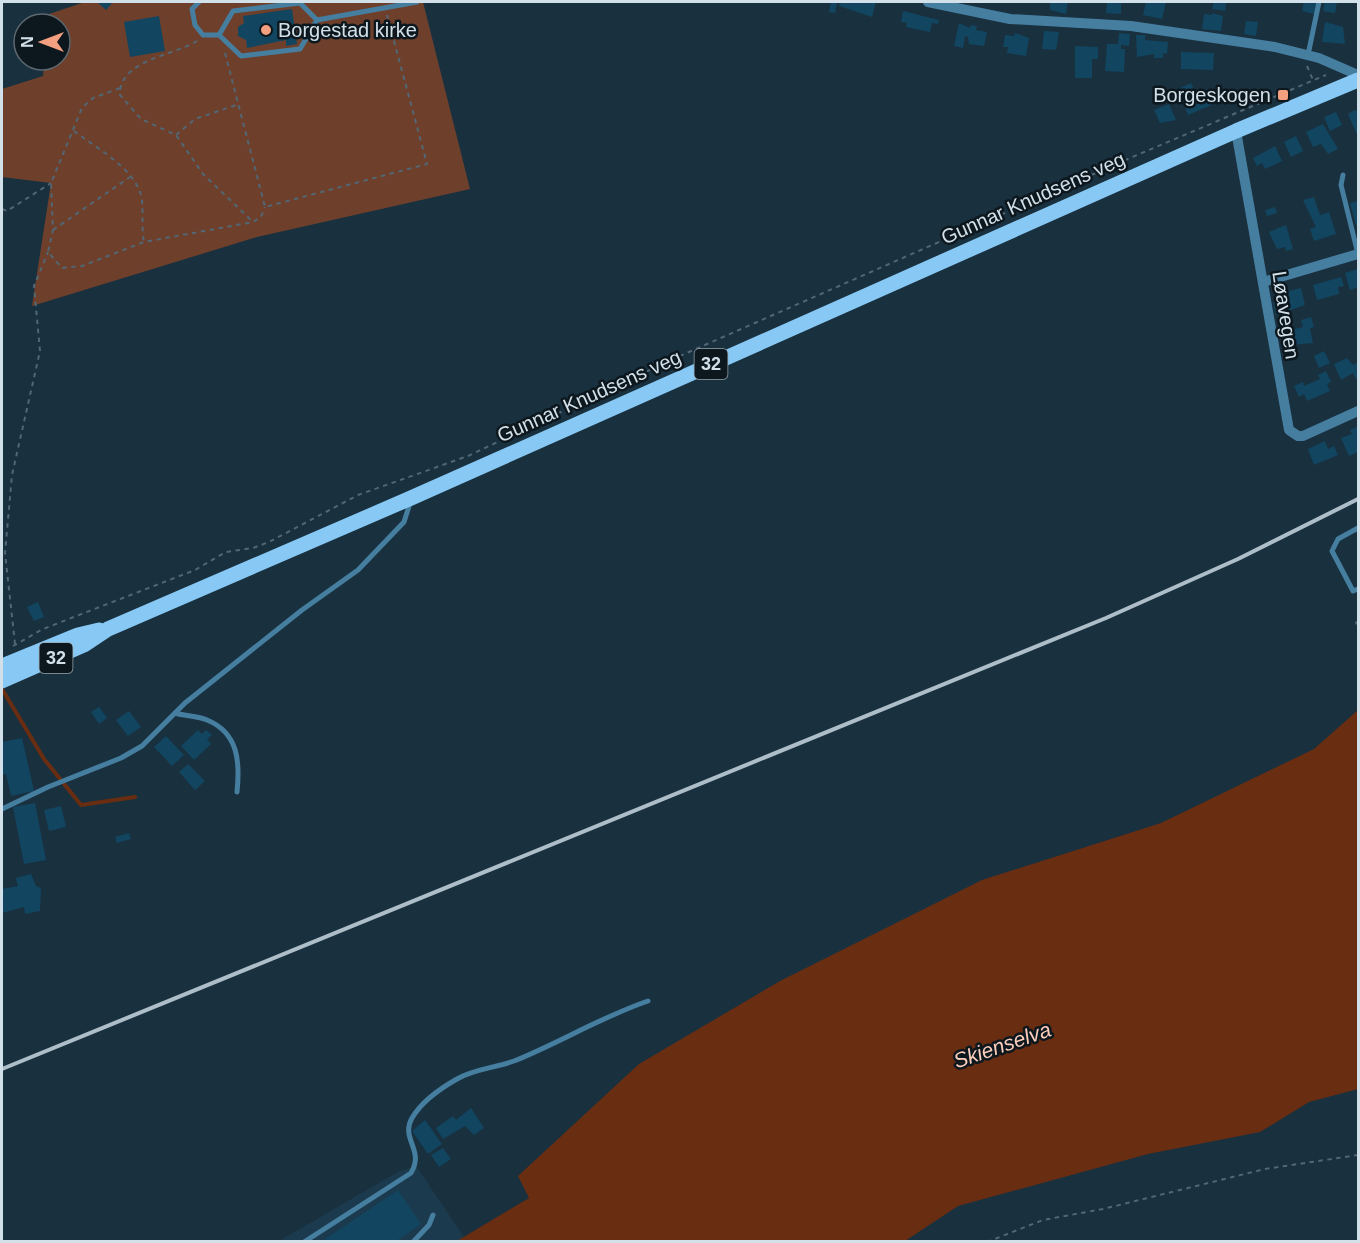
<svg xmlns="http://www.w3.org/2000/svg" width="1360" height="1243" viewBox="0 0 1360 1243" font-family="Arial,sans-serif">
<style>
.built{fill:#1c3a4d}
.green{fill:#6e402c}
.water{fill:#692d11}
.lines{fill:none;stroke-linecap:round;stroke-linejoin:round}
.stream{stroke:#692d11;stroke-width:4}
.building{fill:#124560}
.path{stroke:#526673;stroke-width:2;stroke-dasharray:4.5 4.5;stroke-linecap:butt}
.service{stroke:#467ea0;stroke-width:5}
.minor{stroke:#467ea0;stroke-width:10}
.primary{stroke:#87c9f4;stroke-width:15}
.rail{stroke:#aebec8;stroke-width:4}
.poi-dot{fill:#f2a07f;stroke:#0d171e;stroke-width:2}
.labels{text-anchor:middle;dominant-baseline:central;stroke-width:5;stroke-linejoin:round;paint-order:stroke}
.shield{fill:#0d171e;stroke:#97a4ac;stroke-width:1.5}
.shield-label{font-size:18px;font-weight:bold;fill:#d2e0e9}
.poi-label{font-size:20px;fill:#d2e0e9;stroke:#0d171e;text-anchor:start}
.street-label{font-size:20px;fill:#d2e0e9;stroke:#0d171e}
.water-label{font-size:21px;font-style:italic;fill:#fdcebb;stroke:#0d171e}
</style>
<rect width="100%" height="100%" fill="#19303f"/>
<path class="built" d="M416,1166L464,1237L457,1242H277L398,1172Z"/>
<path class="green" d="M85,2H423L470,189L257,237L32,306L51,183L2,177V89L43,76L45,60H60V24H48L49,14Z"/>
<path class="water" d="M1358,710V1089L1309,1102L1260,1132L1148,1154L958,1206L905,1241H457L529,1198L518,1176L639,1064L780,981L982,880L1161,823L1314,749Z"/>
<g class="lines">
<path class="stream" d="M2,689L44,759L81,805L135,797"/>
</g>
<g class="building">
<path d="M97,2H113L106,10Z"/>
<path d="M831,2H837L835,13L829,12Z"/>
<path d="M840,2H876L872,17L839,6Z"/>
<path d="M1050,2H1068L1066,14L1050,10Z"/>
<path d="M1107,2H1121V14L1106,13Z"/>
<path d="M1146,2H1166L1162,19L1143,15Z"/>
<path d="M1214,2H1226L1225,11L1212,9Z"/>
<path d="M1304,2H1317L1314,14L1302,11Z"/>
<path d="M1325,2H1337L1335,13L1323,11Z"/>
<path d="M292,9L297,44L286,46V40L247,48L246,40L238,36V27L244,23L243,16Z"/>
<path d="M903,11L939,20L938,24L932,23L930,32L906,27L907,23L901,22Z"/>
<path d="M1212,13L1223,16L1221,31L1202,29L1204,14L1212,15Z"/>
<path d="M159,16L165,51L130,57L124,22Z"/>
<path d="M1246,21L1258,22L1256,36L1244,34Z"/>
<path d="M1325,22L1343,27L1345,44L1322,42Z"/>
<path d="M959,23L970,28L971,25L977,26L976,30L987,32L984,46L969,44L968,37L965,36L963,48L954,46Z"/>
<path d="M1044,31L1059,32L1056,50L1042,49Z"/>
<path d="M1015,33L1029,38L1026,56L1007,53L1008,47H1003L1005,35L1014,36Z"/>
<path d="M1119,33L1130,34L1129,46L1121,45V49H1125L1124,72L1105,71L1107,44H1118Z"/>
<path d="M1136,35H1145V40L1168,42L1167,54L1163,53V58H1154V54L1137,57Z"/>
<path d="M1075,46L1098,47V59H1092V78H1075Z"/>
<path d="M1181,52L1214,53L1213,70L1181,69Z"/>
<path d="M1191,83L1196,94L1207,89L1214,104L1188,115L1178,89Z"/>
<path d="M1169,104L1176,120L1160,123L1154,110Z"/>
<path d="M1355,110L1358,112V137L1348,114Z"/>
<path d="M1336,112L1342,125L1330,131L1324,117Z"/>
<path d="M1323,124L1338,149L1328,154L1321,144L1313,147L1306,132Z"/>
<path d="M1296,136L1303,151L1291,157L1284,142Z"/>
<path d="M1275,146L1282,161L1265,169L1262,163L1257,166L1253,158Z"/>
<path d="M1314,197L1320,215L1329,212L1336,234L1314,241L1310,229L1316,227L1303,200Z"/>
<path d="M1358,201V225L1356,226L1350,203Z"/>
<path d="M1275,207L1277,213L1267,216L1265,210Z"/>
<path d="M1286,225L1293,249L1286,251L1285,247L1277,249L1269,232Z"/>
<path d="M1358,269V287L1350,290L1345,273Z"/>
<path d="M1341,277L1344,286L1338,287L1339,294L1317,300L1313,285Z"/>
<path d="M1301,288L1305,305L1276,315L1273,303L1279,301L1277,294Z"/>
<path d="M1311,317L1314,327L1310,328L1313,343L1291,345L1287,331L1303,327L1301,320Z"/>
<path d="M1324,351L1330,363L1319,368L1314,356Z"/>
<path d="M1347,358L1353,365L1358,362V378L1356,379L1353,373L1341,380L1334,364Z"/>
<path d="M1326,371L1331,382L1327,384L1330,391L1307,401L1304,394L1299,397L1294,386L1303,382L1304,386L1320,379L1318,375Z"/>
<path d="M1358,426V452L1349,456L1341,438L1352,434L1350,430Z"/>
<path d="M1325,441L1328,449L1334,446L1338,455L1314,465L1308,449Z"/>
<path d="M38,602L44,617L34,621L27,607Z"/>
<path d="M99,707L107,718L99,724L91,712Z"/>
<path d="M129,711L141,727L128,736L116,720Z"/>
<path d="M198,730L202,734L206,730L212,735L207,739L211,744L194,760L181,746Z"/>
<path d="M166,736L184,755L172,766L154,747Z"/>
<path d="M22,738L34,791L11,796L6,774L2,775V742Z"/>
<path d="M188,764L205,781L195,790L179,772Z"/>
<path d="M35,803L46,860L24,864L13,807Z"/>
<path d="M61,806L66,827L49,831L44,810Z"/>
<path d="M129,833L131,839L117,843L115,837Z"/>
<path d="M31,874L36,886L41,888L40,911L25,914L24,907L2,913V889L18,886L16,878Z"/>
<path d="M471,1108L484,1128L474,1135L465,1126L443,1139L436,1128L453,1116L456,1120Z"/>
<path d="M425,1120L442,1144L428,1154L412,1131Z"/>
<path d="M443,1148L451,1159L439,1167L431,1155Z"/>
<path d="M398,1190L421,1224L395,1242H321Z"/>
</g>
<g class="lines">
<g class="path">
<path d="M197,41C173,56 119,60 120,95L141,119L176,135L203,174L253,222"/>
<path d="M225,53L265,207L427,164L387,15"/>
<path d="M1307,66L1313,80"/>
<path d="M120,88L93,98L82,108L51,183L53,230L48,252L62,268L82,266L144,242L253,222L261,217L265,207"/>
<path d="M74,131C96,148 133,167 141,195C144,204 141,228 144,242"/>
<path d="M176,135L195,119L239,104"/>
<path d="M2,209L7,211L51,183"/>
<path d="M53,230L130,177"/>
<path d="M1358,621L1356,623L1358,626"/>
<path d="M15,644L5,553L12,475L40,351L34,286L48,252"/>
<path d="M13,646L43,629L195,570L226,552L253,548L269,542L358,495L468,456L673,359L1130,158L1326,75"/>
<path d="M987,1242L1043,1220L1103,1209L1265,1169L1358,1155"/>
</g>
<g class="service">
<path d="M199,2L192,9L195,25L203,35H219L241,56L300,49L317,20L300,3L233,11L219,35"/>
<path d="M317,20L417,2"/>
<path d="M1308,55L1319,2"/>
<path d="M1343,175L1341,185L1358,254"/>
<path d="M1358,528L1338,539L1332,551L1353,591L1358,589"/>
<path d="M175,713C185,716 198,716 207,720C239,733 240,763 237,792"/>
<path d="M2,809L48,787L121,758L142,746L185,703L302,610L358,570L404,522L411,500"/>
<path d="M304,1242L411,1173C425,1150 400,1139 412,1118C422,1101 441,1088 457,1079C474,1069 495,1068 514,1061C559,1043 601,1017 648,1001"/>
<path d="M413,1242L429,1225L433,1215"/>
</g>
<g class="minor">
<path d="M928,2L1010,19L1131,26L1275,47L1319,58L1358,75"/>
<path d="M1236,131L1289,430L1298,436H1303L1358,411"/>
<path d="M1263,282L1358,254"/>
</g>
<g class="primary">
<path d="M2,666L78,635L99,630"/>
<path d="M2,681L84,645L108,629L411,498L1236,131L1358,80"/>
</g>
<path class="rail" d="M2,1069L1106,618L1238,559L1358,499"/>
</g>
<g class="poi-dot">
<circle cx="266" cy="30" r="6"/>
<rect x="1277" y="89" width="12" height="12" rx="3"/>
</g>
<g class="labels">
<g class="shield">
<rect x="694.5" y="349" width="33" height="30" rx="4.5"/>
<rect x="39.5" y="643" width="33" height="30" rx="4.5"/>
</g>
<g class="shield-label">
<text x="711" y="364">32</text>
<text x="56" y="658">32</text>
</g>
<g class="poi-label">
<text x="278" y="30">Borgestad kirke</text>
<text x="1271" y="95" text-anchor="end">Borgeskogen</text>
</g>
<g class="street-label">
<text transform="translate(1033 198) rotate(-24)">Gunnar Knudsens veg</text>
<text transform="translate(1286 315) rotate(81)">Løavegen</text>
<text transform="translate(589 396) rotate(-24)">Gunnar Knudsens veg</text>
</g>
<g class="water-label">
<text transform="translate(1002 1045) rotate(-19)">Skienselva</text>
</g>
</g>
<rect width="1360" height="1243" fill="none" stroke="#d2e0e9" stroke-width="6"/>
<g transform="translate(42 42) rotate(270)"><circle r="28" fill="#0d171e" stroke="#5c676f" stroke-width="1.5"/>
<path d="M0-4.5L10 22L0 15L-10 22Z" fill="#f2a07f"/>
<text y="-9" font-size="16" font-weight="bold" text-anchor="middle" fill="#d2e0e9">N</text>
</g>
</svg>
